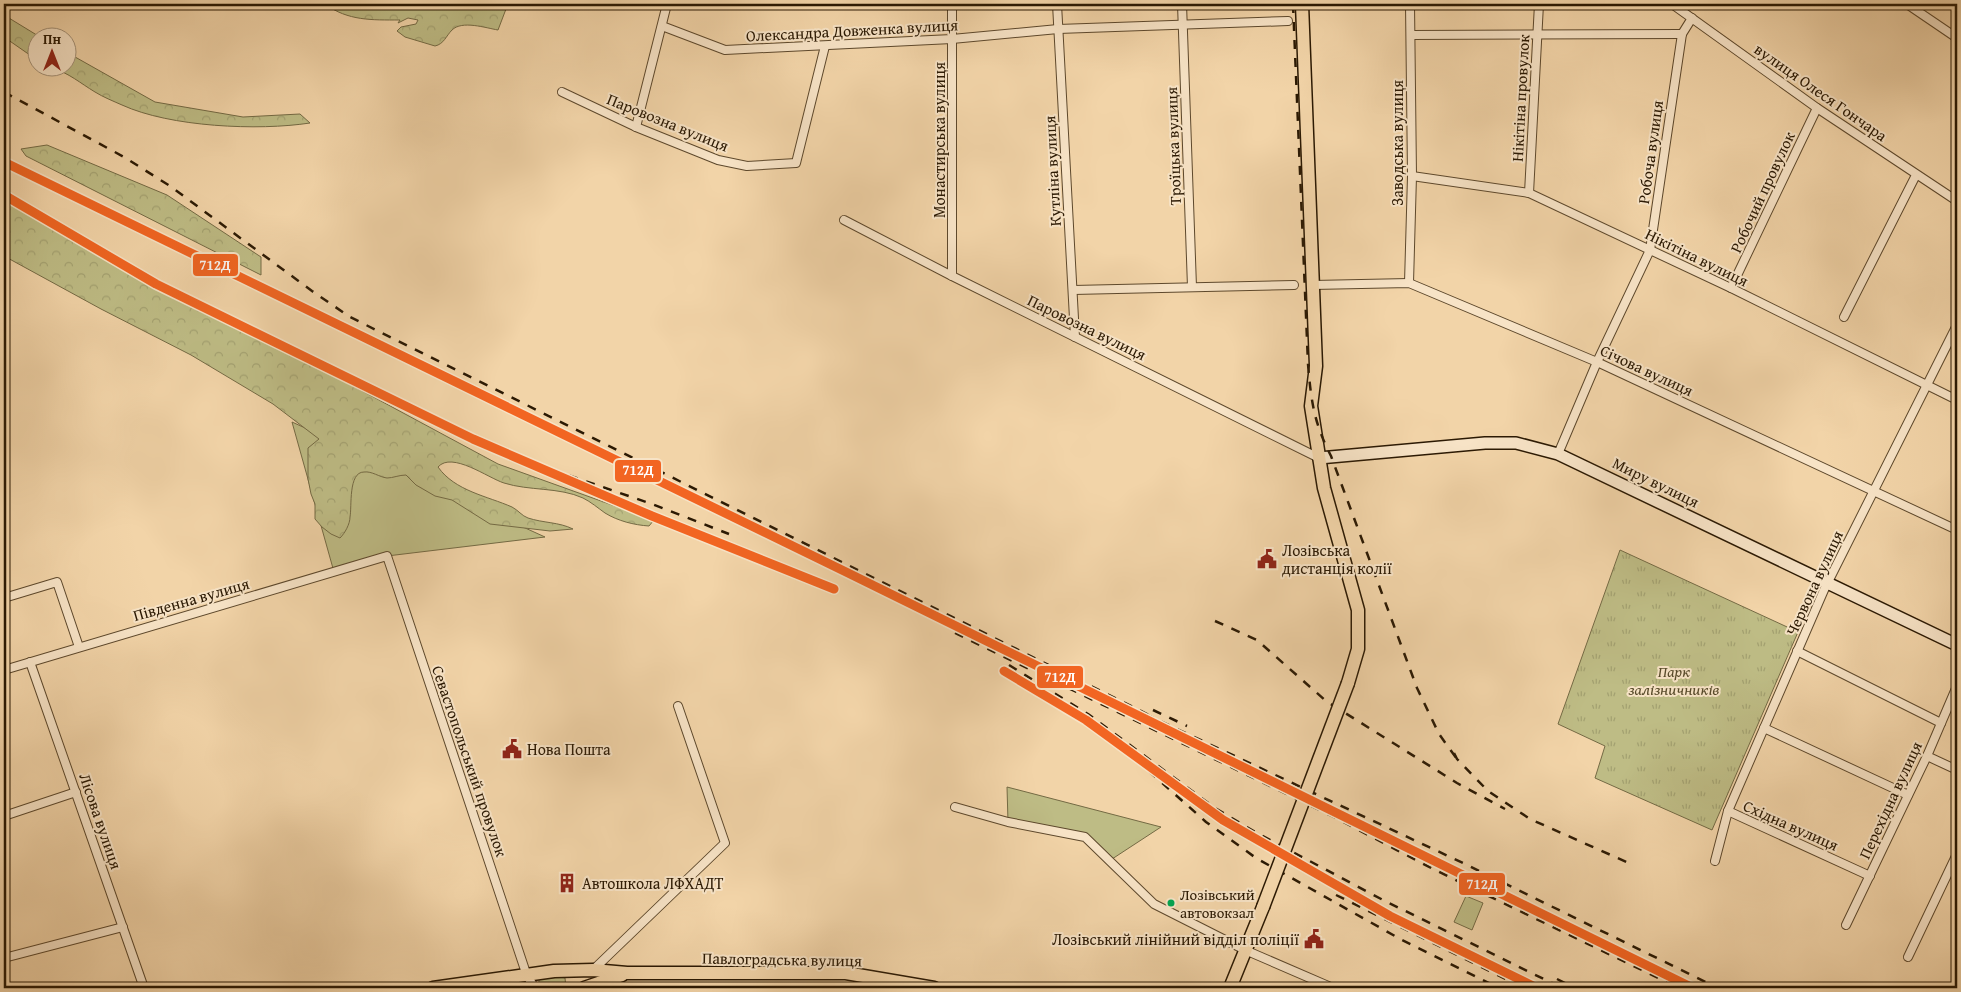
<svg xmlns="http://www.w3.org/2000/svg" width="1961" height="992" viewBox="0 0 1961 992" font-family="'Gentium Book Plus',serif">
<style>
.grass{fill:#bebc85;stroke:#746a44}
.forest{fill:url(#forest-crowns);stroke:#746a44}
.park{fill:url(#park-tufts);stroke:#746a44}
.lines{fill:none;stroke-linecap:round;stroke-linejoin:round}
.minor-casing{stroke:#5d482c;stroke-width:10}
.secondary-casing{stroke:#2b1903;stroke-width:14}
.primary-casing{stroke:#2b1903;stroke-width:15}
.minor{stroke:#f7e3c6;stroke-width:8}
.secondary{stroke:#f7e3c6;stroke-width:11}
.primary{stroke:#f2d4a8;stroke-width:12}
.rail{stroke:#2b1903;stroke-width:2.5;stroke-dasharray:9 9;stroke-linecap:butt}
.primary-bridge-casing{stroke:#2b1903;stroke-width:15;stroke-linecap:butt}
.primary-bridge{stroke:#f2d4a8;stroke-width:12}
.rail-1-casing{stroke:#f7e3c6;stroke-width:12}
.rail-1{stroke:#f26522;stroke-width:9}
.bus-dot{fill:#00a651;stroke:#f7e3c6;stroke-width:2}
.labels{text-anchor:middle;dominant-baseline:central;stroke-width:4;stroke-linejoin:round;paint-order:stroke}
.bus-label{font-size:15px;fill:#2b1903;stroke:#f7e3c6;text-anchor:start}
.street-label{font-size:16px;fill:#2b1903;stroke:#f7e3c6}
.poi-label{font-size:16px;fill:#2b1903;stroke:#f7e3c6;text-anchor:start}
.park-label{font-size:16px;font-style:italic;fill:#574a2a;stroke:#f7e3c6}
.line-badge{stroke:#f7e3c6;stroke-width:2}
.badge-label{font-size:14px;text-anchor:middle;font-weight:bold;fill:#fff}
</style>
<defs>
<pattern id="forest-crowns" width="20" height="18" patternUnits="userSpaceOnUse" patternTransform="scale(1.25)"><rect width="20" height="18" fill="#bebc85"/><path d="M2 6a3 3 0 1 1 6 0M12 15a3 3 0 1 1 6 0" fill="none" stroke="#a3a171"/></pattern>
<pattern id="park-tufts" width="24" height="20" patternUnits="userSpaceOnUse" patternTransform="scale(1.25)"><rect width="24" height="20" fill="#bebc85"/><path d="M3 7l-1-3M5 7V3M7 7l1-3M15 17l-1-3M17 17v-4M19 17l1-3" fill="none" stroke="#a3a171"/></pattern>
</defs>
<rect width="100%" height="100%" fill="#f2d4a8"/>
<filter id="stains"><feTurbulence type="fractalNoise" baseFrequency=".004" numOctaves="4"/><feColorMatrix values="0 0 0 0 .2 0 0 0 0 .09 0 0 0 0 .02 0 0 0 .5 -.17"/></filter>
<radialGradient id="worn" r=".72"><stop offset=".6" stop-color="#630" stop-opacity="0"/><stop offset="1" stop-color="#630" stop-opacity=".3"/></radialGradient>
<g class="grass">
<path d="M292,422L545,537L387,556L334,572Z"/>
<path d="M1007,787L1161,827L1109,861L1085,837L1008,822Z"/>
<path d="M1466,896L1483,903L1472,930L1454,922Z"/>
<path d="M559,977L565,978L566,988H545L539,984V979Z"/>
</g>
<g class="forest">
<path d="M325,4H513L506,9L498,30C486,28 462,20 452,30C446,36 444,44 435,46L405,37L397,31L401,27L416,24L418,20L408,18L398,23L400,20C372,20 348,21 325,4Z"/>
<path d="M4,15L40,37L38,38L37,60L4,37Z"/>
<path d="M68,53L155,102L243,117L300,114L310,123C258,131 170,127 122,105C113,101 103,97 95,92C80,83 69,73 52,68H68Z"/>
<path d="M47,145L167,195L261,257V275L26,156L21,149Z"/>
<path d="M4,201L199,311L301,358L498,464L654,520L649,526C634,525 618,521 605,513C598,508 591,502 583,498C559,487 529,491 504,483C488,478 452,451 438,467C455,491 487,496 512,507C518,510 522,516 528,518C543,523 559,522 573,529L550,531L490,524L452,500L435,496L416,485L406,475C399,475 393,478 387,478C379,477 372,471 364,472C348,472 352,507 350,517C350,524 345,533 340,538L331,534L322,527L315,519V504L311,494L308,479V448L319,439L273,404L191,355L101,309L4,256Z"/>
<path d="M525,981L527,988H464Z"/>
</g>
<path class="park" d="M1620,550L1798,632L1712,830L1595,778L1605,746L1558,724Z"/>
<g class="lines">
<defs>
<g id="minor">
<path d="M1057,4L1075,337"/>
<path d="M1182,4L1192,287"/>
<path d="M1672,4L1817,108L1957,201"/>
<path d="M1907,4L1957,38"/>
<path d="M662,26L725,50L952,39L1058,29L1288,21"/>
<path d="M1411,35L1682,34"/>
<path d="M562,92L636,127L718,160L747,166L796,163L825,46"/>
<path d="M636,127L667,4"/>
<path d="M1412,176L1529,193L1731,288L1957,400"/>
<path d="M1529,193L1539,4"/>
<path d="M844,220L952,276L1319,458"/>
<path d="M952,276V4"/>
<path d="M1409,283L1412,176L1410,4"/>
<path d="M1313,285L1409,283L1597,362L1957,530"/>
<path d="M1731,288L1817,108"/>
<path d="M1073,290L1294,285"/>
<path d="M1844,317L1916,175"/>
<path d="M1558,454L1597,362L1650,250L1682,34L1692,18"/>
<path d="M4,598L57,582L79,647"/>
<path d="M1797,651L1941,723"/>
<path d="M30,662L144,988"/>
<path d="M4,670L387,556L527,976L535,988"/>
<path d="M1764,728L1908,795"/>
<path d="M1927,756L1957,770"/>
<path d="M955,807L1008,822L1085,837L1154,904L1245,950L1333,988"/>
<path d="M1728,811L1870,876"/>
<path d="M4,816L76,792"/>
<path d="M1715,861L1728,811L1824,590L1957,325"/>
<path d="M1846,925L1927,756L1957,686"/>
<path d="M1908,957L1957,854"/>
<path d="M4,958L123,927"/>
<path d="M593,970L725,843L678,706"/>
</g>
<path id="secondary" d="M1319,458L1485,443H1516L1558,454L1957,645"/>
<g id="primary">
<path d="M1302,4L1316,366L1311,406L1324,488L1358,610V649L1348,683"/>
<path d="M433,988L554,971L593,970L627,973H846L934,988"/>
<path d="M584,988L622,975"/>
<path d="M1230,988L1263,907"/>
</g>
</defs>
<use href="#minor" class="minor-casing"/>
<use href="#secondary" class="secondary-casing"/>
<use href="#primary" class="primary-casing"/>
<use href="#minor" class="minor"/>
<use href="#secondary" class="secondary"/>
<use href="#primary" class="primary"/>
<g class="rail">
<path d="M1293,4L1308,364C1311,401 1314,423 1331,456L1417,688L1439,734L1457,759"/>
<path d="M4,92L124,157L170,186L312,291L350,317L1151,716"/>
<path d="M518,458L652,504L729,534"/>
<path d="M1215,621L1257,640L1326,701L1457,783L1505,809"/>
<path d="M955,633L1334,817L1433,869L1679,988"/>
<path d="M1009,665L1088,714L1215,808L1255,832L1383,900L1562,988"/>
<path d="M1153,710L1187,726"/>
<path d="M1145,714L1463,863L1718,988"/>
<path d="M1122,747L1206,822L1256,858L1402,940L1499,988"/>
<path d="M1454,753L1457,759L1488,791L1530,819L1631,864"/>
<path d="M1336,895L1524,988"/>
<path d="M1557,979L1575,988"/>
</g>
<defs>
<path id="primary-bridge" d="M1263,907L1348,683"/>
</defs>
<use href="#primary-bridge" class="primary-bridge-casing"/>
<use href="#primary-bridge" class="primary-bridge"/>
<defs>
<g id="rail-1">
<path d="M4,162L844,571L1693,988"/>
<path d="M4,195L156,284L473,439L652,516L834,589"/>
<path d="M1004,671L1086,720L1223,820L1390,916L1537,988"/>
</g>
</defs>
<use href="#rail-1" class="rail-1-casing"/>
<use href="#rail-1" class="rail-1"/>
</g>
<defs>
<symbol id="civic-bare" viewBox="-9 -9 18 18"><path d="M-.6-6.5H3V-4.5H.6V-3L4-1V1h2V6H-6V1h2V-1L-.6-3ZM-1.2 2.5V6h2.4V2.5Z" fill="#8f2418" stroke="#f7e3c6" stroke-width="2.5" paint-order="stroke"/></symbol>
<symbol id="building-bare" viewBox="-9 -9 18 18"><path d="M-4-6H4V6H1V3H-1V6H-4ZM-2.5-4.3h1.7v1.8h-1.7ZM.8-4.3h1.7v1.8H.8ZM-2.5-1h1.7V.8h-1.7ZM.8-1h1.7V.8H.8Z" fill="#8f2418" stroke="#f7e3c6" stroke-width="2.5" paint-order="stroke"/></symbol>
</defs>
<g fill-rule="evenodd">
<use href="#civic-bare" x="1253" y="545" width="28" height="28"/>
<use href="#civic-bare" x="498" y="735" width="28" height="28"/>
<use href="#building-bare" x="553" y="869" width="28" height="28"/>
<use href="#civic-bare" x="1300" y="925" width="28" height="28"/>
</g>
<circle class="bus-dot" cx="1171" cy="903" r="4.5"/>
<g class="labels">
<g class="bus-label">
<text x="1180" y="894">Лозівський<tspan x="1180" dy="18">автовокзал</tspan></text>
</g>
<g class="street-label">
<text transform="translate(852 30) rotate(-3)">Олександра Довженка вулиця</text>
<text transform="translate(1821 92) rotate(35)">вулиця Олеся Гончара</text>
<text transform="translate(1520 98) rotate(-87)">Нікітіна провулок</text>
<text transform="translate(668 122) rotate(22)">Паровозна вулиця</text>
<text transform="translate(939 140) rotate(-90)">Монастирська вулиця</text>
<text transform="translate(1397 143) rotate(-90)">Заводська вулиця</text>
<text transform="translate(1173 146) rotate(-92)">Троїцька вулиця</text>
<text transform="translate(1650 152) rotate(-82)">Робоча вулиця</text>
<text transform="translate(1052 171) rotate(-93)">Кутліна вулиця</text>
<text transform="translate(1762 192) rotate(-65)">Робочий провулок</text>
<text transform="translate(1697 257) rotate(26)">Нікітіна вулиця</text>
<text transform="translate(1087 327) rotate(26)">Паровозна вулиця</text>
<text transform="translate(1647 370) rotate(25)">Січова вулиця</text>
<text transform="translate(1656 482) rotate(26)">Миру вулиця</text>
<text transform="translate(1814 583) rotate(-65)">Червона вулиця</text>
<text transform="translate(191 599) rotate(-16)">Південна вулиця</text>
<text transform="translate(470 761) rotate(71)">Севастопольський провулок</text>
<text transform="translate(1890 800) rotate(-65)">Перехідна вулиця</text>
<text transform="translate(101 821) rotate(71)">Лісова вулиця</text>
<text transform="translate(1791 825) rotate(24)">Східна вулиця</text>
<text transform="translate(782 959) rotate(1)">Павлоградська вулиця</text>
</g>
<g class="poi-label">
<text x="1282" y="550">Лозівська<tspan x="1282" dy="18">дистанція колії</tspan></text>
<text x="527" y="749">Нова Пошта</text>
<text x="582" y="883">Автошкола ЛФХАДТ</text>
<text x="1299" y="939" text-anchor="end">Лозівський лінійний відділ поліції</text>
</g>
<g class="park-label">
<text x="1674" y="671">Парк<tspan x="1674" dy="18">залізничників</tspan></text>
</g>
</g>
<g class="line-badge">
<rect x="192" y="253" width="47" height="24" rx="5" fill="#f26522"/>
<rect x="614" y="459" width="48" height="24" rx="5" fill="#f26522"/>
<rect x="1036" y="665" width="48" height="24" rx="5" fill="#f26522"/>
<rect x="1458" y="872" width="48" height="24" rx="5" fill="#f26522"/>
</g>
<g class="badge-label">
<text x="215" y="270">712Д</text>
<text x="638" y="475">712Д</text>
<text x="1060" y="682">712Д</text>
<text x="1482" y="889">712Д</text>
</g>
<rect width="1961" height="992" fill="none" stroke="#f2d4a8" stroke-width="20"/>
<rect x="5" y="5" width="1951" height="982" fill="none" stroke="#2b1903" stroke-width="2.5"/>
<rect x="10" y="10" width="1941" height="972" fill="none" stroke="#2b1903"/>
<g transform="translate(52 52)"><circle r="24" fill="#f7e3c6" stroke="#a59278"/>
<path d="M0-4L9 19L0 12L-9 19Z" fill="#8f2418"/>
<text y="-8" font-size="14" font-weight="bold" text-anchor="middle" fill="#2b1903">Пн</text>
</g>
<rect width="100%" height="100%" filter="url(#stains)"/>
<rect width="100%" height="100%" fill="url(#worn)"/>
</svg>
